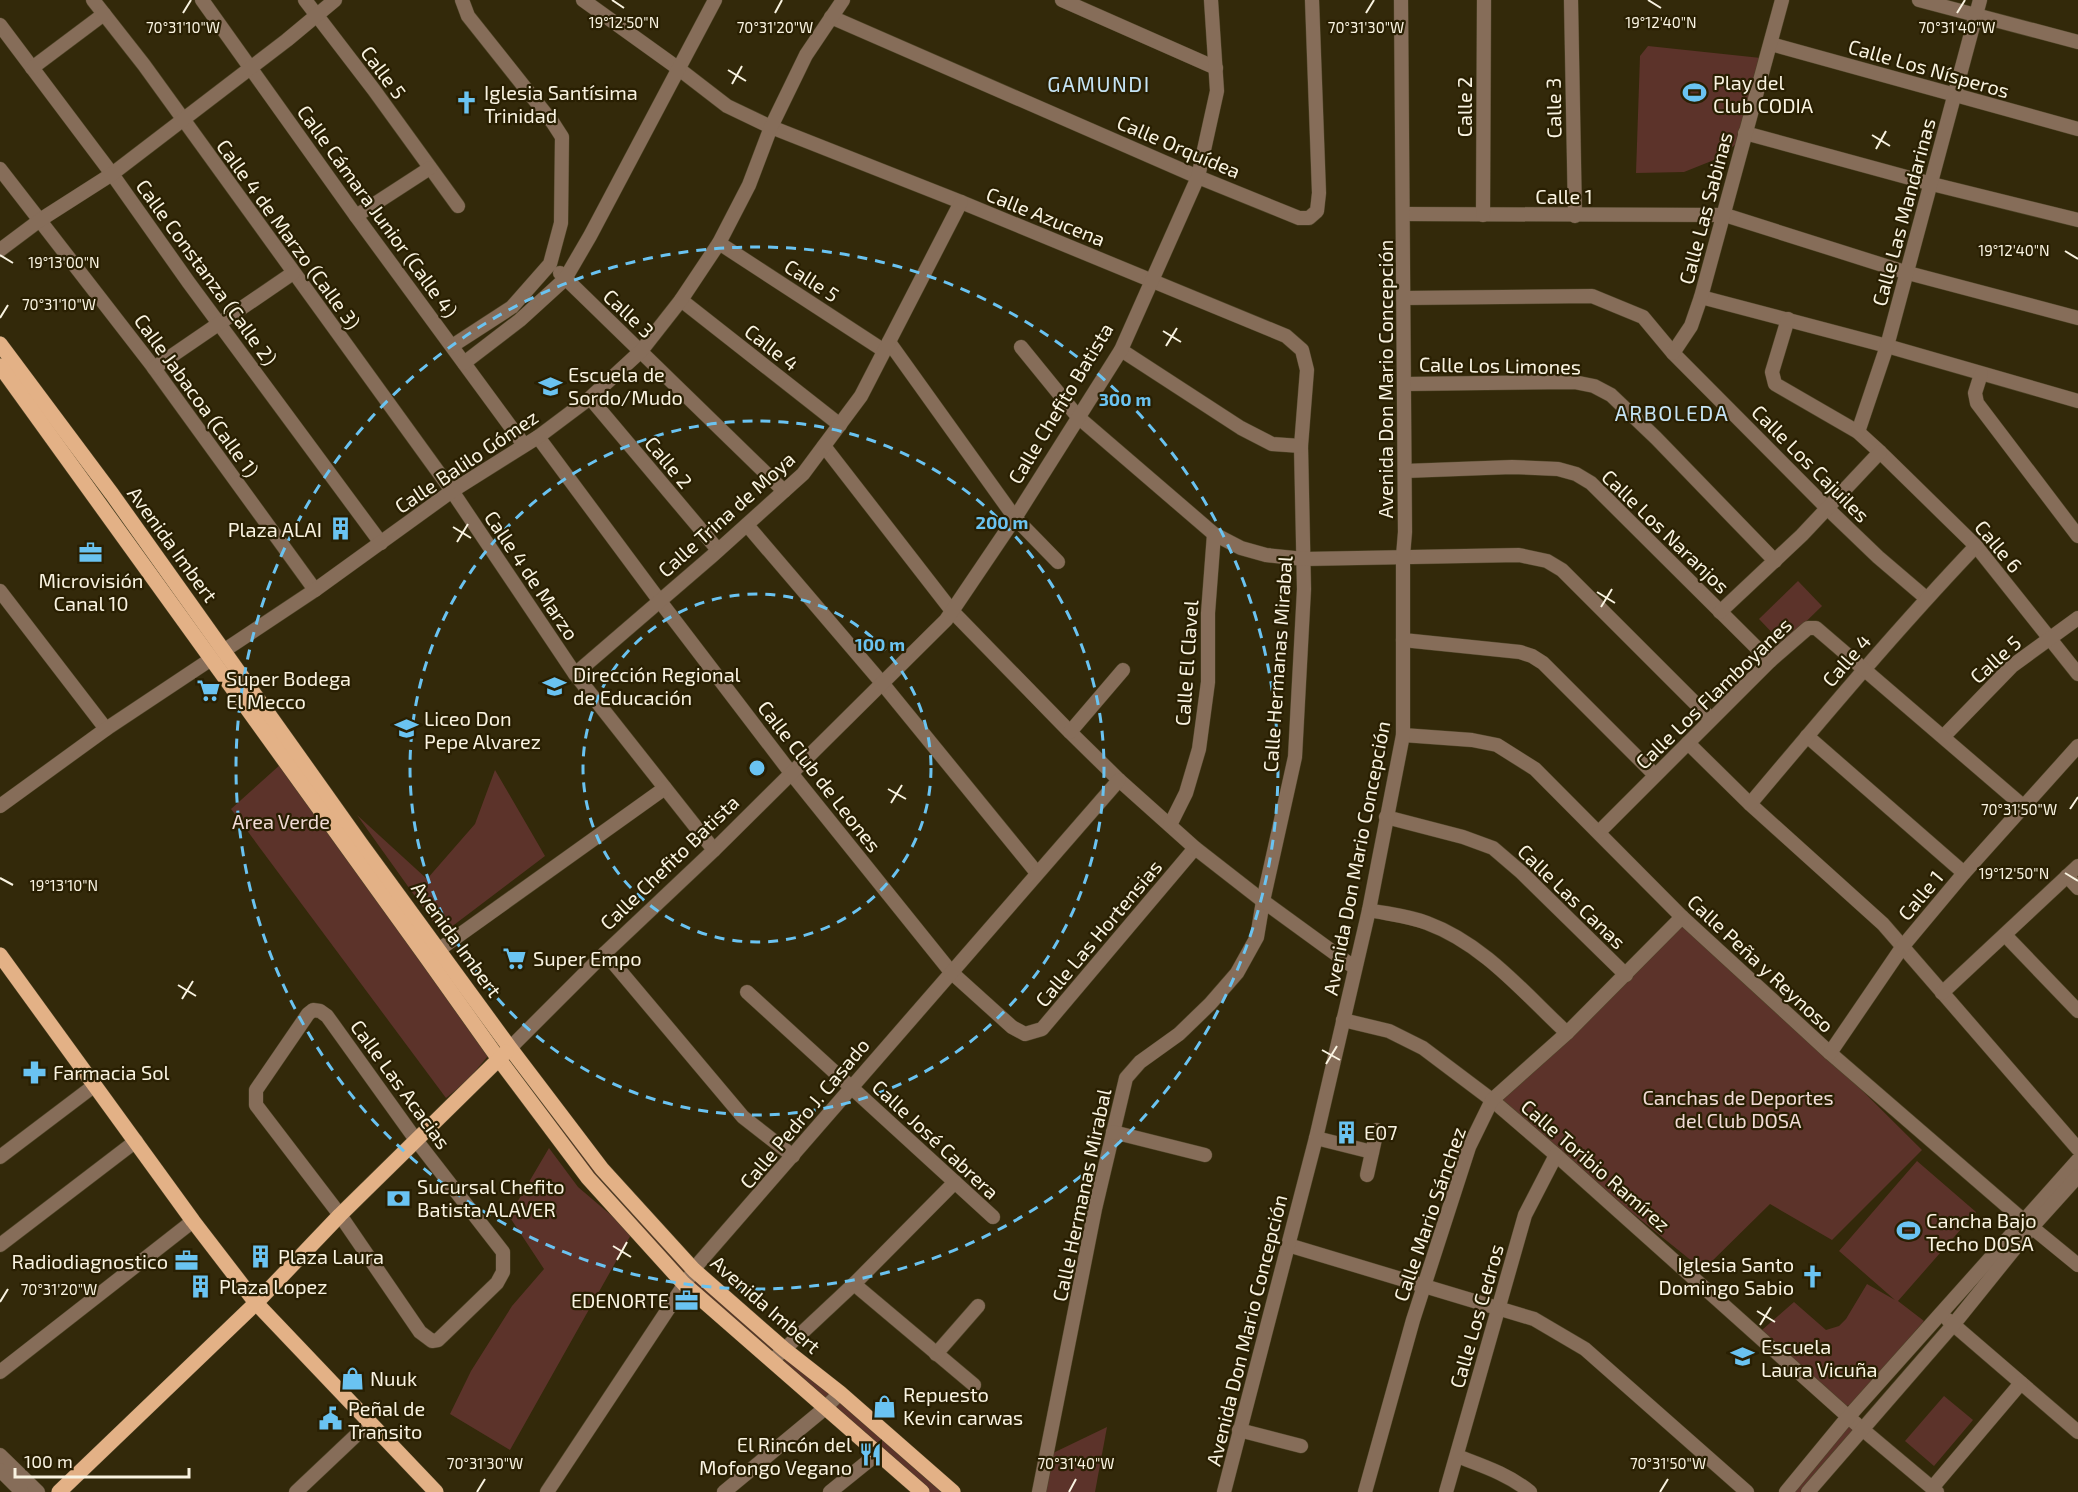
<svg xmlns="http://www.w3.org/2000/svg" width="2078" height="1492" viewBox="0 0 2078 1492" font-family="'Exo 2',sans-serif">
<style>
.green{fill:#5c332a}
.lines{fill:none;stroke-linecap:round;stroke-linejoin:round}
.minor-casing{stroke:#4f4528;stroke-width:15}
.major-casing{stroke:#4f4528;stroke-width:16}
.minor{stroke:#866d59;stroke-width:14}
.major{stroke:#e3b186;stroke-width:15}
.ticks{fill:none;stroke:#f9f3e1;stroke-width:2}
.ring{fill:none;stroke:#6ac3f1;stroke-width:3;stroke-dasharray:10 8}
.labels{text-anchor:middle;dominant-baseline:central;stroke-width:4.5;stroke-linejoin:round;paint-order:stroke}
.street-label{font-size:20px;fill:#f9f3e1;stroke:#291f02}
.poi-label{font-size:20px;fill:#f9f3e1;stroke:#291f02;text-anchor:start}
.park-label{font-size:20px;fill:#f1dbd6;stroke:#291f02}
.neighbourhood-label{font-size:21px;letter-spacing:1.5px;fill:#c5e4f5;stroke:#291f02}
.ticks-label{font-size:15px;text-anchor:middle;fill:#f9f3e1;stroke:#291f02;stroke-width:4.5;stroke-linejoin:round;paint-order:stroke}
.centre{fill:#6ac3f1;stroke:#291f02;stroke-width:3}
.ring-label{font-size:18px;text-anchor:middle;font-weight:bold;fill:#6ac3f1;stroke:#291f02;stroke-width:4.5;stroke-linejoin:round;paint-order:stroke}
</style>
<rect width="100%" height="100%" fill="#33290a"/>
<g class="green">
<path d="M1648,46L1761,58L1736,144L1719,158L1684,172L1636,173L1640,56Z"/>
<path d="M1798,581L1822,606L1783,644L1759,619Z"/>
<path d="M281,764L488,1056L467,1081L446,1098L231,809Z"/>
<path d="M495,770L545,856L442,934L357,815L427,879L475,824Z"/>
<path d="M1679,923L1740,969L1922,1150L1832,1240L1770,1204L1703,1270L1498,1105Z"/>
<path d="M510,1054L688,1269L681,1274L590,1174L504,1059Z"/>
<path d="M549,1148L578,1187L632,1233L510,1450L450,1414L471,1371L512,1306L544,1269L509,1216Z"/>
<path d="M1917,1161L1976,1212L1898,1301L1924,1321L1852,1405L1846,1406L1762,1330L1794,1302L1826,1330L1839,1326L1846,1319L1867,1284L1895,1300L1839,1251Z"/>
<path d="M695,1276L779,1349L772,1354L689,1283Z"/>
<path d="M784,1355L833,1393L825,1400L777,1360Z"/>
<path d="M1944,1396L1973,1420L1934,1466L1905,1441Z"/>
<path d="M840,1397L946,1492H928L832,1406Z"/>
<path d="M1849,1424L1855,1432L1803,1492H1792Z"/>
<path d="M1107,1427L1095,1492H1044L1053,1453Z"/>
</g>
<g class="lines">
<defs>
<g id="minor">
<path d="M93,0L144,65L452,491L575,674L714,850"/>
<path d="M202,0L356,216L524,445"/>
<path d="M305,0L374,90L458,206"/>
<path d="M583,0L679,69L727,106L771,127L961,202L1286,336L1302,350L1307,370L1301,446L1304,589L1295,757L1263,901L1257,937L1237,973L1210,1004L1179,1034L1140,1062L1126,1078L1095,1209L1039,1492"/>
<path d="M1062,0L1216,68"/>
<path d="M1571,0L1575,216"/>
<path d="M1919,0L2078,42"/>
<path d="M831,17L1198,177L1299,218H1309L1317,211L1319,193L1312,0"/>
<path d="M0,25L112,174L189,283L381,543"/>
<path d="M1771,44L2078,129"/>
<path d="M32,68L104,14"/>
<path d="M1745,133L1932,184L2078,220"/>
<path d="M0,169L151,364L315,590"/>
<path d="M1404,214L1725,215L1908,273L2078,318"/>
<path d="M1483,215L1484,0"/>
<path d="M356,216L430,168"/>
<path d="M719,243L883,350"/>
<path d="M0,250L40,220L112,174L287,40L335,0"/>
<path d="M560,273L784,491"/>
<path d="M1701,297L1887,346L2078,401"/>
<path d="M1404,298L1592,296L1643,317L1673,353L1828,509L1878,557L1926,598"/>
<path d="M681,300L840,425"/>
<path d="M1788,319L1772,372L1775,384L1858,432L1880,452L1976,546L2078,674"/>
<path d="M889,342L1015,518L1058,562"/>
<path d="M452,346L512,307L550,264L561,223L562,137L553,123L468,16L462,0"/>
<path d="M1021,347L1078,417L1214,534L1241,548L1266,555L1304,559L1519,555L1547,561L1562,570L1711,719"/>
<path d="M1121,350L1241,428L1272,444L1301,446"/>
<path d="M1673,353L1691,326L1701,297L1782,0"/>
<path d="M464,363L520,320L565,279L590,236L715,0"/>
<path d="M154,368L293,273"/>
<path d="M1981,374L1975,393L1977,403L2078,536"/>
<path d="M1405,384L1574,382L1594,386L1611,395L1656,438L1775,561"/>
<path d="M590,398L718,550"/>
<path d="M1858,432L1887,346L1980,0"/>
<path d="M538,437L659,600L791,773L951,972L1012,1027L1025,1034L1042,1029L1195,848"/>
<path d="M824,446L952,611L1070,732L1119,780L1195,848L1263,901L1355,968"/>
<path d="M1405,471L1512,467L1558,469L1576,474L1591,483L1770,661"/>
<path d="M747,525L882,683L1037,873"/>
<path d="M0,591L106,729"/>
<path d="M1720,612L1802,535L1880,452"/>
<path d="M1403,640L1520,652L1532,656L1543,663L1655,775"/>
<path d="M575,674L712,556L803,474L861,396L961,202"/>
<path d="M1070,732L1123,670"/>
<path d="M1403,735L1472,740L1497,745L1535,769L1682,917L1830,1053L2023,1220L2078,1265"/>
<path d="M1807,736L1964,873"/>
<path d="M1944,736L2012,666L2078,618"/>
<path d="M1688,743L1750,804L1883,924L2078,1149"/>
<path d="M1750,804C1824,716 1897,629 1976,546"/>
<path d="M0,806L106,729L315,590L452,491L538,437L590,398L641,351L681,300L719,243L749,185L771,127L806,55L843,0"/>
<path d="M1386,817L1463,837L1493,848L1521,872L1626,975"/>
<path d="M1170,825L1186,793L1199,749L1208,682V613L1214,534"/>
<path d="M1599,832L1770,661L1808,628H1816L2023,806"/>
<path d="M2067,876L2078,888"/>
<path d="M1369,910C1388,914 1409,916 1427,923C1484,944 1524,993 1567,1033"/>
<path d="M2005,935L2078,1011"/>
<path d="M605,953L743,1117L793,1156"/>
<path d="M430,956L665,788"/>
<path d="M747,992L993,1217"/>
<path d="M1942,993L2078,866"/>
<path d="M313,1010L320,1011L327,1016L416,1140L503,1252V1272L497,1283L438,1340L432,1341L420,1332L340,1215L256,1105V1090L308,1014Z"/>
<path d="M1343,1020L1389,1031L1423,1048L1492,1100L1556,1155L1862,1429L1937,1492"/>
<path d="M510,1048L605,953L714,850L946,620L1015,518L1121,350L1198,177L1217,91L1211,0"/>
<path d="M1830,1053L1903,946L1964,873L2078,746"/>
<path d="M1113,1132L1205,1155"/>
<path d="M1316,1138L1372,1152"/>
<path d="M0,1157L95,1085"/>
<path d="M1367,1175L1377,1130"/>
<path d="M0,1245L136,1141"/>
<path d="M1288,1245L1534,1319L1585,1349L1747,1492"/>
<path d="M854,1284L974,1385"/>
<path d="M1948,1320L2078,1432"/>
<path d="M936,1354L978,1306"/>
<path d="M776,1357L854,1284L955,1182"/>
<path d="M0,1372L193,1221"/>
<path d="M1239,1430L1301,1446"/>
<path d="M0,1455L38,1492"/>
<path d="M1457,1456C1483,1466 1508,1474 1530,1492"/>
<path d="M0,1470L22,1492"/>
<path d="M1932,1488L2021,1383"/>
<path d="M296,1492L369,1423"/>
<path d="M547,1492L698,1264L1119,780"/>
<path d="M724,1492L824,1409L840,1393"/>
<path d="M830,1492L877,1454"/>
<path d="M1224,1492L1316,1138L1369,910L1403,735V556L1405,532L1401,0"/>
<path d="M1365,1492L1413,1320L1469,1147L1492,1100L1567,1033L1682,917"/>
<path d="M1446,1492L1525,1215L1556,1155"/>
<path d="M1786,1492L1842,1424L2078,1160"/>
<path d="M1808,1492L1953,1325L2032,1227L2078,1176"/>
</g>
<g id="major">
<path d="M0,344L112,494L361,844L510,1048L602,1169L694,1270L784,1349L840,1393L953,1492"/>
<path d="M0,366L427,958L498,1058L588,1178L684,1284L922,1492"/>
<path d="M0,955L193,1221L256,1303L436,1492"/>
<path d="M59,1492L256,1303L340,1215L506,1052"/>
</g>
</defs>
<use href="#minor" class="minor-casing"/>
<use href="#major" class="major-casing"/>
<use href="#minor" class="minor"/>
<use href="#major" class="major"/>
</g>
<path class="ticks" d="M612,0L624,8M1648,0L1661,8M183,13L191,0M775,13L782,0M1366,13L1374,0M1957,13L1965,0M728,70L746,81M732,84L742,66M1872,135L1890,146M1876,149L1886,131M2065,251L2078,259M0,255L13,263M0,318L8,305M1163,331L1181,342M1166,346L1177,328M453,527L471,538M457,542L468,524M1597,592L1615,603M1601,607L1612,589M888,789L906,799M891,803L902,785M2070,809L2078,797M2065,873L2078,881M0,878L13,885M178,985L196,996M182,999L193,981M1322,1050L1340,1060M1326,1064L1337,1046M613,1246L631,1257M617,1260L627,1242M0,1302L8,1289M1757,1311L1775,1322M1760,1325L1771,1307M477,1492L485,1479M1069,1492L1076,1479M1660,1492L1668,1479"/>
<g class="ring">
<circle cx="757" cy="768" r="174"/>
<circle cx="757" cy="768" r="347"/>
<circle cx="757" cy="768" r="521"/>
</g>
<defs>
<symbol id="stadium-bare" viewBox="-9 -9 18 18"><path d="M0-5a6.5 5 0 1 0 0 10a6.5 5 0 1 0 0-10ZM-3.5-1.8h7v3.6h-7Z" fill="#6ac3f1" stroke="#291f02" stroke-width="2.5" paint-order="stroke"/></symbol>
<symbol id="church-bare" viewBox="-9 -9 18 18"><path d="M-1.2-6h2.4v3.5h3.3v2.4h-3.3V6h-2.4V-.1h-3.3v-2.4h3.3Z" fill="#6ac3f1" stroke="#291f02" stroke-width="2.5" paint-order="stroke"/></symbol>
<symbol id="school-bare" viewBox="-9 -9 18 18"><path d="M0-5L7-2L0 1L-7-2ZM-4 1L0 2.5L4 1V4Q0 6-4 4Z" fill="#6ac3f1" stroke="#291f02" stroke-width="2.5" paint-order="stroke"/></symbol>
<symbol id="building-bare" viewBox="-9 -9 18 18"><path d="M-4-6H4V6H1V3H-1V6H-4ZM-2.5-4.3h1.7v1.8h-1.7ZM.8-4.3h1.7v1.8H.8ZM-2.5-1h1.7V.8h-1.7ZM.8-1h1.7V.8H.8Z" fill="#6ac3f1" stroke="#291f02" stroke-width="2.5" paint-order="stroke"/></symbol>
<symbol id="office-bare" viewBox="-9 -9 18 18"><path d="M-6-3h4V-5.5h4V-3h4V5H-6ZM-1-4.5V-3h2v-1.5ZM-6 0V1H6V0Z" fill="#6ac3f1" stroke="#291f02" stroke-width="2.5" paint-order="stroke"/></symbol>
<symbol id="supermarket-bare" viewBox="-9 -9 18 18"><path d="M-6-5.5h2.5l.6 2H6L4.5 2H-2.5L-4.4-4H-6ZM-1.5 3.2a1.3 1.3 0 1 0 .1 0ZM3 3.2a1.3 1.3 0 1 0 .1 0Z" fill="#6ac3f1" stroke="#291f02" stroke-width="2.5" paint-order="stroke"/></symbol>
<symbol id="pharmacy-bare" viewBox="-9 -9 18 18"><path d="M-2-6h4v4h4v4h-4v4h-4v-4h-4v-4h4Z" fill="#6ac3f1" stroke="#291f02" stroke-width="2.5" paint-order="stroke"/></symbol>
<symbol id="bank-bare" viewBox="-9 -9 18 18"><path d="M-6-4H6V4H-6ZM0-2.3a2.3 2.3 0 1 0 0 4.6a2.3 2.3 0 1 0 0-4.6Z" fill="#6ac3f1" stroke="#291f02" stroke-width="2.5" paint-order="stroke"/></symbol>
<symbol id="shop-bare" viewBox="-9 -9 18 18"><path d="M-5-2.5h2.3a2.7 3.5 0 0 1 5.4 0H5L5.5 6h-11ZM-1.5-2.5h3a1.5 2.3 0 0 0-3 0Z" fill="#6ac3f1" stroke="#291f02" stroke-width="2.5" paint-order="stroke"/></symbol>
<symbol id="civic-bare" viewBox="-9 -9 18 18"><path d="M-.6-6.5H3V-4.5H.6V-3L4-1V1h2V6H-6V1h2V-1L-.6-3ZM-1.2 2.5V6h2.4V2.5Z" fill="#6ac3f1" stroke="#291f02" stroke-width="2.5" paint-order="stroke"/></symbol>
<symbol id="restaurant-bare" viewBox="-9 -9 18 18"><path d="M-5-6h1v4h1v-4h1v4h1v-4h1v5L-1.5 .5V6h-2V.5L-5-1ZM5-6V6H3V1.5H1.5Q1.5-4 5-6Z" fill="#6ac3f1" stroke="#291f02" stroke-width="2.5" paint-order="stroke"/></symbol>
</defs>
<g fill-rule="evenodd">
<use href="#stadium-bare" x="1678" y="76" width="33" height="33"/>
<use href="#church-bare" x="450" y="86" width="33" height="33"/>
<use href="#school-bare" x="534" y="370" width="33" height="33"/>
<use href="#building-bare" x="324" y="512" width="33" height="33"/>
<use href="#office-bare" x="74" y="536" width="33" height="33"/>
<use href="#school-bare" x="538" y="670" width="33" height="33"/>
<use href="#supermarket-bare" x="192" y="674" width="33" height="33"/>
<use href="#school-bare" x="390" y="712" width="33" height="33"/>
<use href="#supermarket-bare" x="498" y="942" width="33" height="33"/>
<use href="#pharmacy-bare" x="18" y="1056" width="33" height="33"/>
<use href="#building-bare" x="1330" y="1116" width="33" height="33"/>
<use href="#bank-bare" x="382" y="1182" width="33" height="33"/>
<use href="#stadium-bare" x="1892" y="1214" width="33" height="33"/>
<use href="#building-bare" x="244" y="1240" width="33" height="33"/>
<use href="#office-bare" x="170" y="1244" width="33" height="33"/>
<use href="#church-bare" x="1796" y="1260" width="33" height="33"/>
<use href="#building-bare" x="184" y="1270" width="33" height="33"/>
<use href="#office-bare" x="670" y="1284" width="33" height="33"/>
<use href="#school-bare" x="1726" y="1340" width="33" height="33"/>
<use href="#shop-bare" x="336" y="1362" width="33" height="33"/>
<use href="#shop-bare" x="868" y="1390" width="33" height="33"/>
<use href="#civic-bare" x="314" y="1402" width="33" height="33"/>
<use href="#restaurant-bare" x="854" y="1438" width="33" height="33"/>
</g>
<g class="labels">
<g class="street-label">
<text transform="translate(1929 68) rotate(16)">Calle Los Nísperos</text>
<text transform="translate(384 72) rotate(53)">Calle 5</text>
<text transform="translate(1464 107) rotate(-90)">Calle 2</text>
<text transform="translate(1553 108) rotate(-91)">Calle 3</text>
<text transform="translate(1179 146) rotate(23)">Calle Orquídea</text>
<text x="1564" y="196">Calle 1</text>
<text transform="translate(1705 208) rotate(-75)">Calle Las Sabinas</text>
<text transform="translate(378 211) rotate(54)">Calle Cámara Junior (Calle 4)</text>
<text transform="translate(1903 212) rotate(-75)">Calle Las Mandarinas</text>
<text transform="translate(1046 216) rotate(22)">Calle Azucena</text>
<text transform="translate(289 234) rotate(54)">Calle 4 de Marzo (Calle 3)</text>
<text transform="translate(207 272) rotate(54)">Calle Constanza (Calle 2)</text>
<text transform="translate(812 280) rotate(33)">Calle 5</text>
<text transform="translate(629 313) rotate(43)">Calle 3</text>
<text transform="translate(772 347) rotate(38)">Calle 4</text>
<text transform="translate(1500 365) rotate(1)">Calle Los Limones</text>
<text transform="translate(1385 379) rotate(-90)">Avenida Don Mario Concepción</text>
<text transform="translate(197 395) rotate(54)">Calle Jabacoa (Calle 1)</text>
<text transform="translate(1060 403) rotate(-59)">Calle Chefito Batista</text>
<text transform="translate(466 461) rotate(-34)">Calle Balilo Gómez</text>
<text transform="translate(669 462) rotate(50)">Calle 2</text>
<text transform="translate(1811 463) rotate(45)">Calle Los Cajuiles</text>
<text transform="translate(726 514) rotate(-42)">Calle Trina de Moya</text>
<text transform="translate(1666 531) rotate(44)">Calle Los Naranjos</text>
<text transform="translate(173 544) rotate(54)">Avenida Imbert</text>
<text transform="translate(1999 546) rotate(50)">Calle 6</text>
<text transform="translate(532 575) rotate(56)">Calle 4 de Marzo</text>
<text transform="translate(1995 659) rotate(-42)">Calle 5</text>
<text transform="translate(1846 660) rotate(-49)">Calle 4</text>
<text transform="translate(1186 663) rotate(-86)">Calle El Clavel</text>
<text transform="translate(1277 664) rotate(-86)">Calle Hermanas Mirabal</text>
<text transform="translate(1713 693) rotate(-44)">Calle Los Flamboyanes</text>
<text transform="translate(820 776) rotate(52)">Calle Club de Leones</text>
<text transform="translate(1356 858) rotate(-79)">Avenida Don Mario Concepción</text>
<text transform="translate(669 862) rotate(-44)">Calle Chefito Batista</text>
<text transform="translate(1920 895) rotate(-50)">Calle 1</text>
<text transform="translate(1572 896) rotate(44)">Calle Las Canas</text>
<text transform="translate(1098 933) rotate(-50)">Calle Las Hortensias</text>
<text transform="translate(457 939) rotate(54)">Avenida Imbert</text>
<text transform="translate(1761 963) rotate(43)">Calle Peña y Reynoso</text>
<text transform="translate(401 1084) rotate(54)">Calle Las Acacias</text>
<text transform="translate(804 1113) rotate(-50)">Calle Pedro J. Casado</text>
<text transform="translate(936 1139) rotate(43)">Calle José Cabrera</text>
<text transform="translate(1596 1165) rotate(41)">Calle Toribio Ramírez</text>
<text transform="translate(1081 1195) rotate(-78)">Calle Hermanas Mirabal</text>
<text transform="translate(1429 1214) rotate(-71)">Calle Mario Sánchez</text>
<text transform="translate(766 1304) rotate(41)">Avenida Imbert</text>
<text transform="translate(1476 1316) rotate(-74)">Calle Los Cedros</text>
<text transform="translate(1246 1330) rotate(-76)">Avenida Don Mario Concepción</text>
</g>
<g class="poi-label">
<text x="1713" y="82">Play del<tspan x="1713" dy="23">Club CODIA</tspan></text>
<text x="484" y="92">Iglesia Santísima<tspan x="484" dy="23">Trinidad</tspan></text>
<text x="568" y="374">Escuela de<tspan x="568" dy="23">Sordo/Mudo</tspan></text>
<text x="322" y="529" text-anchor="end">Plaza ALAI</text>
<text x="91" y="580" text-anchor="middle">Microvisión<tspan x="91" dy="23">Canal 10</tspan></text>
<text x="573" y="674">Dirección Regional<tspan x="573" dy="23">de Educación</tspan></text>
<text x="226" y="678">Super Bodega<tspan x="226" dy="23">El Mecco</tspan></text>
<text x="424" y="718">Liceo Don<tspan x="424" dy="23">Pepe Alvarez</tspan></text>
<text x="533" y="958">Super Empo</text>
<text x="53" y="1072">Farmacia Sol</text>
<text x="1364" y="1132">E07</text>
<text x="417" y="1186">Sucursal Chefito<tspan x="417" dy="23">Batista ALAVER</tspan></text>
<text x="1926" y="1220">Cancha Bajo<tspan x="1926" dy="23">Techo DOSA</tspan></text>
<text x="278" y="1256">Plaza Laura</text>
<text x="168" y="1261" text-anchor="end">Radiodiagnostico</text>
<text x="1794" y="1264" text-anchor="end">Iglesia Santo<tspan x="1794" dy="23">Domingo Sabio</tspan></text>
<text x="219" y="1286">Plaza Lopez</text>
<text x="669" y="1300" text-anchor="end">EDENORTE</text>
<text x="1761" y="1346">Escuela<tspan x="1761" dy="23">Laura Vicuña</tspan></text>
<text x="370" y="1378">Nuuk</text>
<text x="903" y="1394">Repuesto<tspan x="903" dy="23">Kevin carwas</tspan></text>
<text x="348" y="1408">Peñal de<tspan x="348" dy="23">Transito</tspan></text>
<text x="852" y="1444" text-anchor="end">El Rincón del<tspan x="852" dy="23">Mofongo Vegano</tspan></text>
</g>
<g class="park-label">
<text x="281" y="821">Area Verde</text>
<text x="1738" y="1097">Canchas de Deportes<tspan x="1738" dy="23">del Club DOSA</tspan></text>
</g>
<g class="neighbourhood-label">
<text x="1099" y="83">GAMUNDI</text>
<text x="1672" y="412">ARBOLEDA</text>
</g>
</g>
<g class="ticks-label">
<text x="624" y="28">19°12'50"N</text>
<text x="1661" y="28">19°12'40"N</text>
<text x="183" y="33">70°31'10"W</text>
<text x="775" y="33">70°31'20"W</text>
<text x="1366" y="33">70°31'30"W</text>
<text x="1957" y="33">70°31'40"W</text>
<text x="2014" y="256">19°12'40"N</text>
<text x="64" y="268">19°13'00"N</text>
<text x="59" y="310">70°31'10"W</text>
<text x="2019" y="815">70°31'50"W</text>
<text x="2014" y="879">19°12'50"N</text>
<text x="64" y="891">19°13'10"N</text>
<text x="59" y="1295">70°31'20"W</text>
<text x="485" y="1469">70°31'30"W</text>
<text x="1076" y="1469">70°31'40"W</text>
<text x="1668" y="1469">70°31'50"W</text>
</g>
<circle cx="757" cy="768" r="9" class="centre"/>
<g class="ring-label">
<text x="1125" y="406">300 m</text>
<text x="1002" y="529">200 m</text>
<text x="880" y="651">100 m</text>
</g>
<path d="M15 1468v9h174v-9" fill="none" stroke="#f9f3e1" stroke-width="3"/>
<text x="24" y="1468" font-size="18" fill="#f9f3e1" stroke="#291f02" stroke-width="4.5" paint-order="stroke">100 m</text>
</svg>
